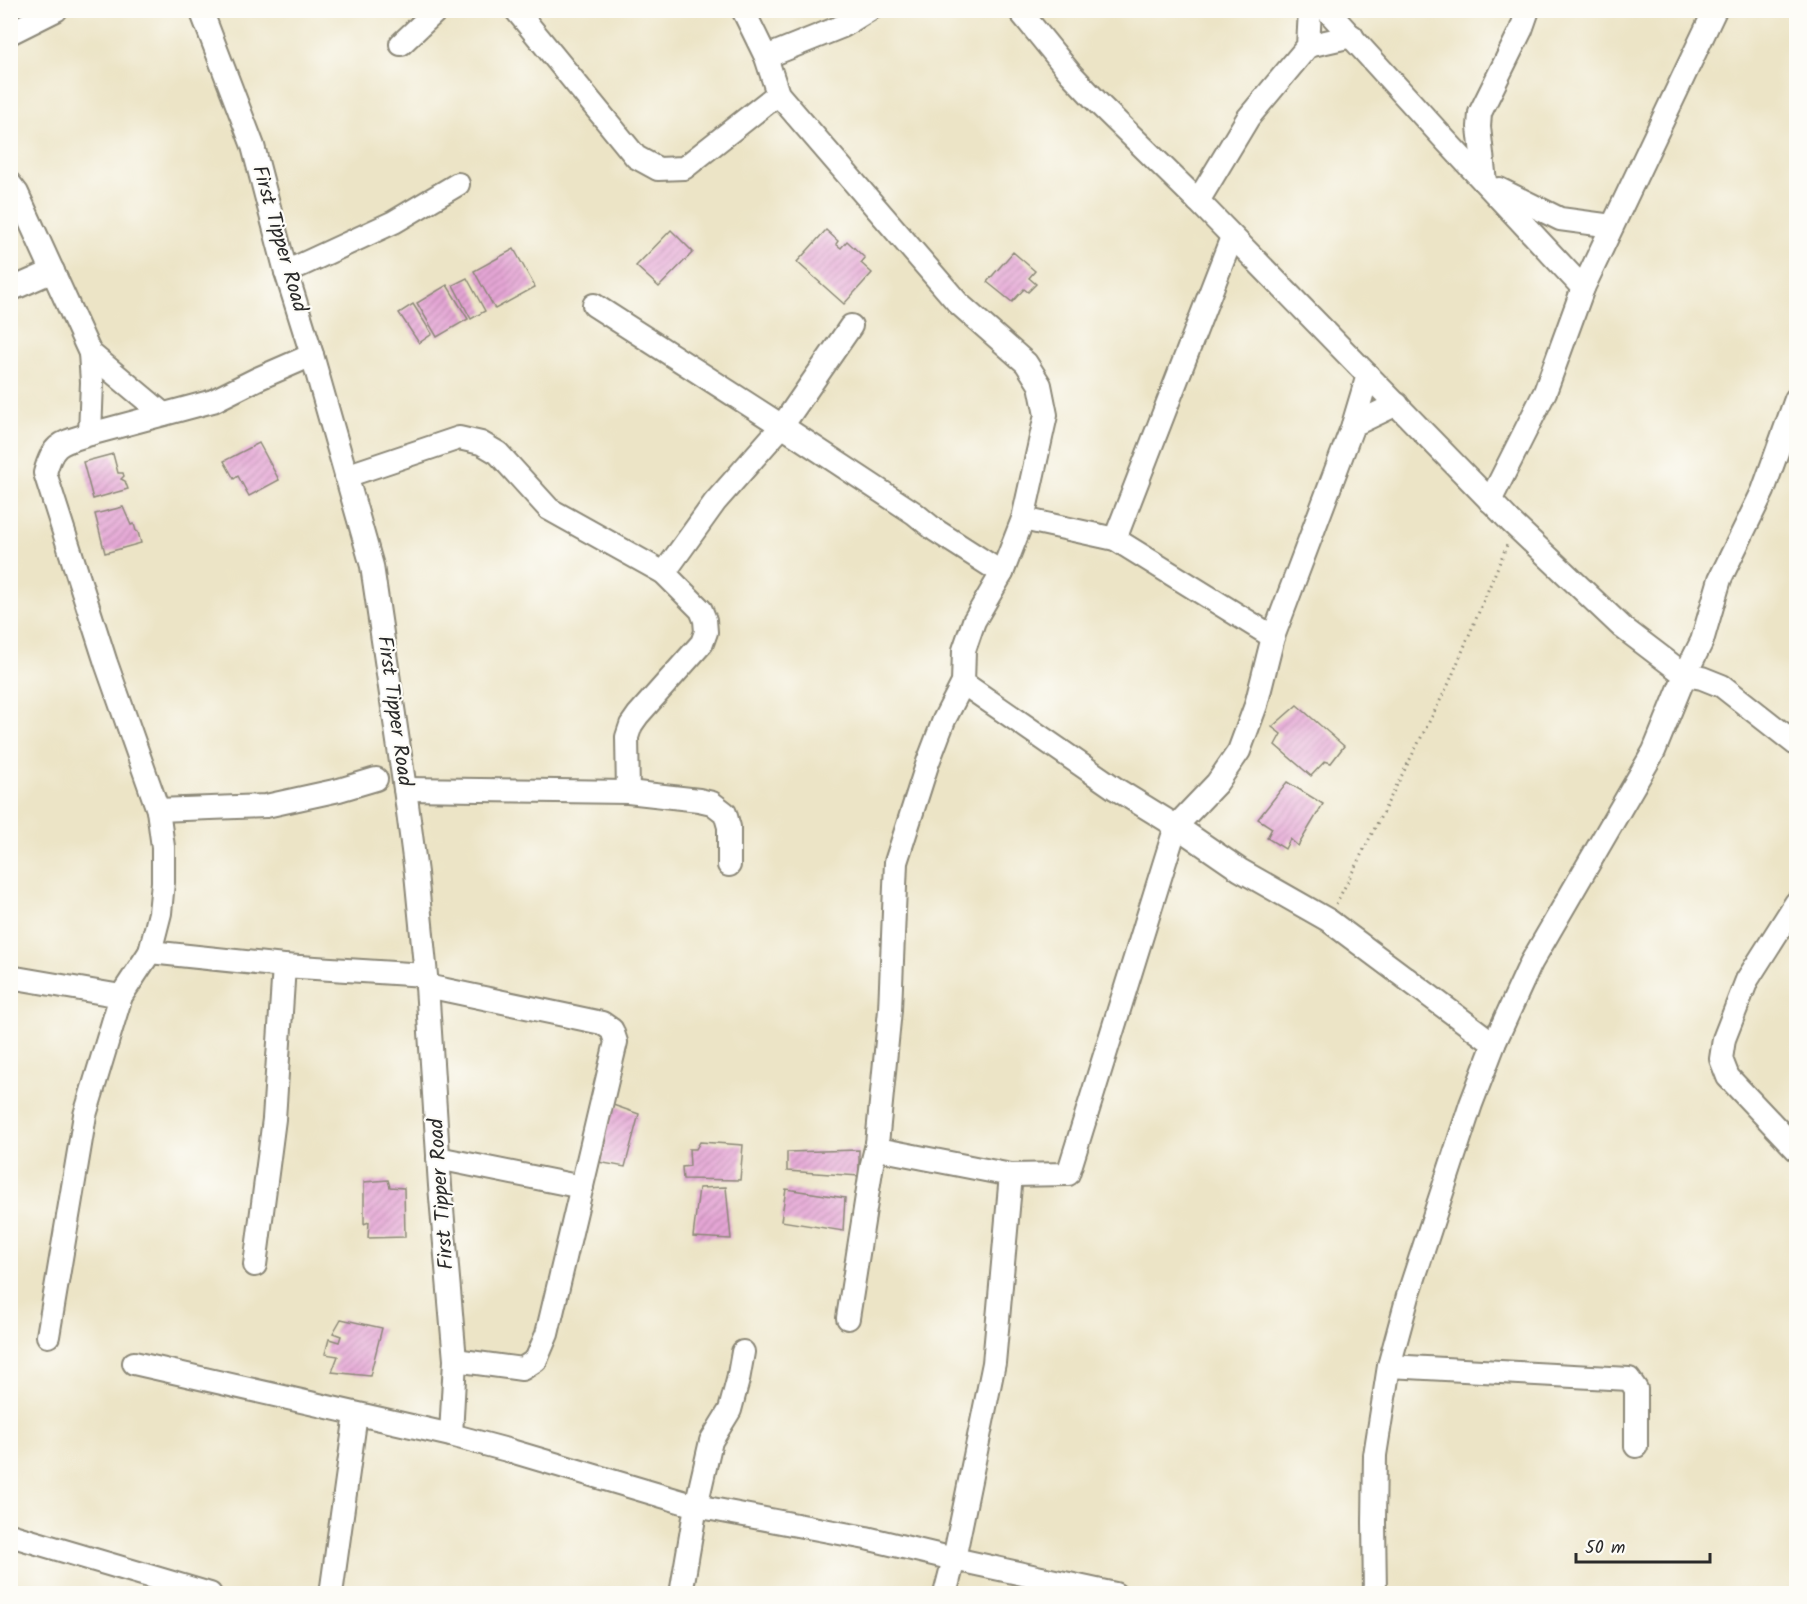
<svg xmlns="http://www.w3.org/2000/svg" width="1807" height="1604" viewBox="0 0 1807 1604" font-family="Kalam,sans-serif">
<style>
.building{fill:url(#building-hatch)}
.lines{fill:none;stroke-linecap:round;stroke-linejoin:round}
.minor-casing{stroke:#8c8878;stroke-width:26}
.path{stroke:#8c8878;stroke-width:3;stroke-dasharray:1.5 4.5;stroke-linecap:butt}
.minor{stroke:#fff;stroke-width:22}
.labels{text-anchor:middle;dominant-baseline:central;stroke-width:4.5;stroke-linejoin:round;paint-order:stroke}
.street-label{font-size:21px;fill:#2b2b2b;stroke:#fdfcf7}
</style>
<defs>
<pattern id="building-hatch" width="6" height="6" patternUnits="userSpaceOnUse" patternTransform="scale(1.5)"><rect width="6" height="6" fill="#e5a6d5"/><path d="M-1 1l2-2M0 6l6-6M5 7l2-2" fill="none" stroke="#ba87ad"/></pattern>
</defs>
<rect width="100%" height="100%" fill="#fdfcf7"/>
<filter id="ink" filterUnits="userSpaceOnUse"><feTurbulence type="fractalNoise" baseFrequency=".0167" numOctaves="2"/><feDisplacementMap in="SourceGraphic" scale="12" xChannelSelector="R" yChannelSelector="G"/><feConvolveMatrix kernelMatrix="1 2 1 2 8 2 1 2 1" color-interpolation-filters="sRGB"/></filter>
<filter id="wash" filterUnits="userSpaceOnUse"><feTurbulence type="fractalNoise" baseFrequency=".008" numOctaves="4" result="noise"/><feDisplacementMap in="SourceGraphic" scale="24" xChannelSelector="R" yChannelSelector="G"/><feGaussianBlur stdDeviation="1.35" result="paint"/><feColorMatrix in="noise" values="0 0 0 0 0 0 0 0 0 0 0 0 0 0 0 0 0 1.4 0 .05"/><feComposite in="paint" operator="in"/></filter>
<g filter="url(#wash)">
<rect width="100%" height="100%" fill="#ece4c6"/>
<g id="blocks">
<g class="building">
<path d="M671,230L693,252L659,287L636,266Z"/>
<path d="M826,230L838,241L836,244L841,248L847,241L865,258L861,263L872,273L844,304L797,262Z"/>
<path d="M514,249L535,287L495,309L474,271Z"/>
<path d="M1013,252L1035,271L1029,278L1036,284L1028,292L1024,289L1012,302L987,282Z"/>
<path d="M467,278L485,311L471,319L453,285Z"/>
<path d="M447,285L468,319L437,337L417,303Z"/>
<path d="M413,304L432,334L419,343L399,313Z"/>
<path d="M259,443L279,480L249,496L238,476L234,479L224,461Z"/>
<path d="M113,454L118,473H123L124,476L121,479L125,481L128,489L93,499L83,462Z"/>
<path d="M123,507L131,525L134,524L136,531L138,532L141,543L105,553L95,514Z"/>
<path d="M1297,705L1344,746L1331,763L1325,761L1311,776L1275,745L1281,734L1272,727Z"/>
<path d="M1287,782L1323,804L1298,846L1290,839L1285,849L1267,838L1272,828L1258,819Z"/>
<path d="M613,1105L639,1114L625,1167L598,1162L602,1118L610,1119Z"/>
<path d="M700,1142L743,1145L740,1180L683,1179L682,1167L690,1166L689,1149H696Z"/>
<path d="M859,1150V1176L787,1171V1152Z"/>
<path d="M388,1180L390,1187L404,1188L405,1237L368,1238L369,1222L364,1224V1182Z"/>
<path d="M726,1187L731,1239L693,1237L699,1188Z"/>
<path d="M786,1189L845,1198L843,1231L781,1221Z"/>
<path d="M341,1319L382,1328L370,1376L332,1372L338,1356L325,1354L329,1339L339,1342L341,1336L333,1333Z"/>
</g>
</g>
</g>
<g filter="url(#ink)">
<use href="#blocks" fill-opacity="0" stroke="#8c8878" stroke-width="1.5"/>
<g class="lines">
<defs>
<g id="minor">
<path d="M201,10L253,146L286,272L312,355L372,566L405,789L416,873L427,986L440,1186L455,1360L451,1435"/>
<path d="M516,10L636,157L658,169L684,168L778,94"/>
<path d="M743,10L766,57L778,94L958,303L1026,363L1040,385L1046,415L1023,519L1002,573L974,621L964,650L963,683L944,720L928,762L896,862L890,1010L877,1144L883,1150L1011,1175L1068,1174L1176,826L1217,783L1239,751L1256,705L1273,637L1353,425L1368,375"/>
<path d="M1019,10L1071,74L1101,106L1198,201L1511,522L1622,627L1685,675L1654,751L1531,963L1494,1044L1471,1104L1408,1296L1389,1366L1375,1455L1374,1522L1375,1594"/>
<path d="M1327,10L1447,142L1583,288"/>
<path d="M10,33L56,10"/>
<path d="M401,44L437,10"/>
<path d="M1308,46L1352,36"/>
<path d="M766,57L843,26L869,10"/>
<path d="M1485,182L1479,127L1480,113L1521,30L1528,10"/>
<path d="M10,184L17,193L90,353L92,382L90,434C62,443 53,442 45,473L106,663L158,810L163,847V882L160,913L150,952"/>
<path d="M1499,189L1560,219L1612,226"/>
<path d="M1198,201L1248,118L1308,46L1310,10"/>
<path d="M286,272L394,222L458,184"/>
<path d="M10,290L53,271"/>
<path d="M594,305L782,426L914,513L935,530L1002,573"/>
<path d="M90,353L163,414"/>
<path d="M1796,399L1763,491L1720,579L1702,641L1685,675L1702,678L1722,686L1796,744"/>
<path d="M1353,425L1397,404"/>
<path d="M90,434L213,401L257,379L312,355"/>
<path d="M346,476L459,438L481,443L498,453L549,509L664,573L701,610L705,620L706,632L702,643L638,715L631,725L627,737L628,792"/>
<path d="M1490,501L1545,392L1583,288L1715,10"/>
<path d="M1023,519L1115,539L1273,637"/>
<path d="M1115,539L1232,237"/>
<path d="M664,573L715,502L782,426L851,326"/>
<path d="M963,683L1116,789L1176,826L1240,870L1328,920L1494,1044"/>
<path d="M405,789L628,792L699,800L712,803L725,813L729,827V865"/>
<path d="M158,810L266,806L339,790L376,779"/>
<path d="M1796,903L1747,980L1724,1039L1721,1059L1728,1077L1796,1149"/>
<path d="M10,977L121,996"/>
<path d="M427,986L602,1023L612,1030L616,1042L547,1334L536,1360L522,1369L455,1360"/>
<path d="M438,1158L582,1187"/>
<path d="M255,1265L274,1119L284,966"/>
<path d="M848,1318L872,1164L877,1144"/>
<path d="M48,1336L85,1115L121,996L150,952L284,966L425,975"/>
<path d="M134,1363L451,1435L511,1451L696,1506L866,1538L954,1559L1115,1594"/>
<path d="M1389,1366L1629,1379L1636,1389V1446"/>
<path d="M10,1535L210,1594"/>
<path d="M331,1594L356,1414"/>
<path d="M681,1594L696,1506L711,1441L730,1410L738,1380L743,1352"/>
<path d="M945,1594L954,1559L994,1363L1011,1175"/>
</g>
</defs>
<use href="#minor" class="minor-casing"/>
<path class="path" d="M1336,904L1449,683L1507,545"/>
<use href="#minor" class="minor"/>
</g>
</g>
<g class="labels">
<g class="street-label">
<text transform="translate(279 239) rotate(74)">First Tipper Road</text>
<text transform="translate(394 711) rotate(82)">First Tipper Road</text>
<text transform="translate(442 1194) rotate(-94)">First Tipper Road</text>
</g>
</g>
<rect width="1807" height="1604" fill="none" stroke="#fdfcf7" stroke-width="36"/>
<path d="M1576 1553v9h134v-9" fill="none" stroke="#2b2b2b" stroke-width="3"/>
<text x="1585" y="1553" font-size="18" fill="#2b2b2b" stroke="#fdfcf7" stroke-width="4.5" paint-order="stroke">50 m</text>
</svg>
